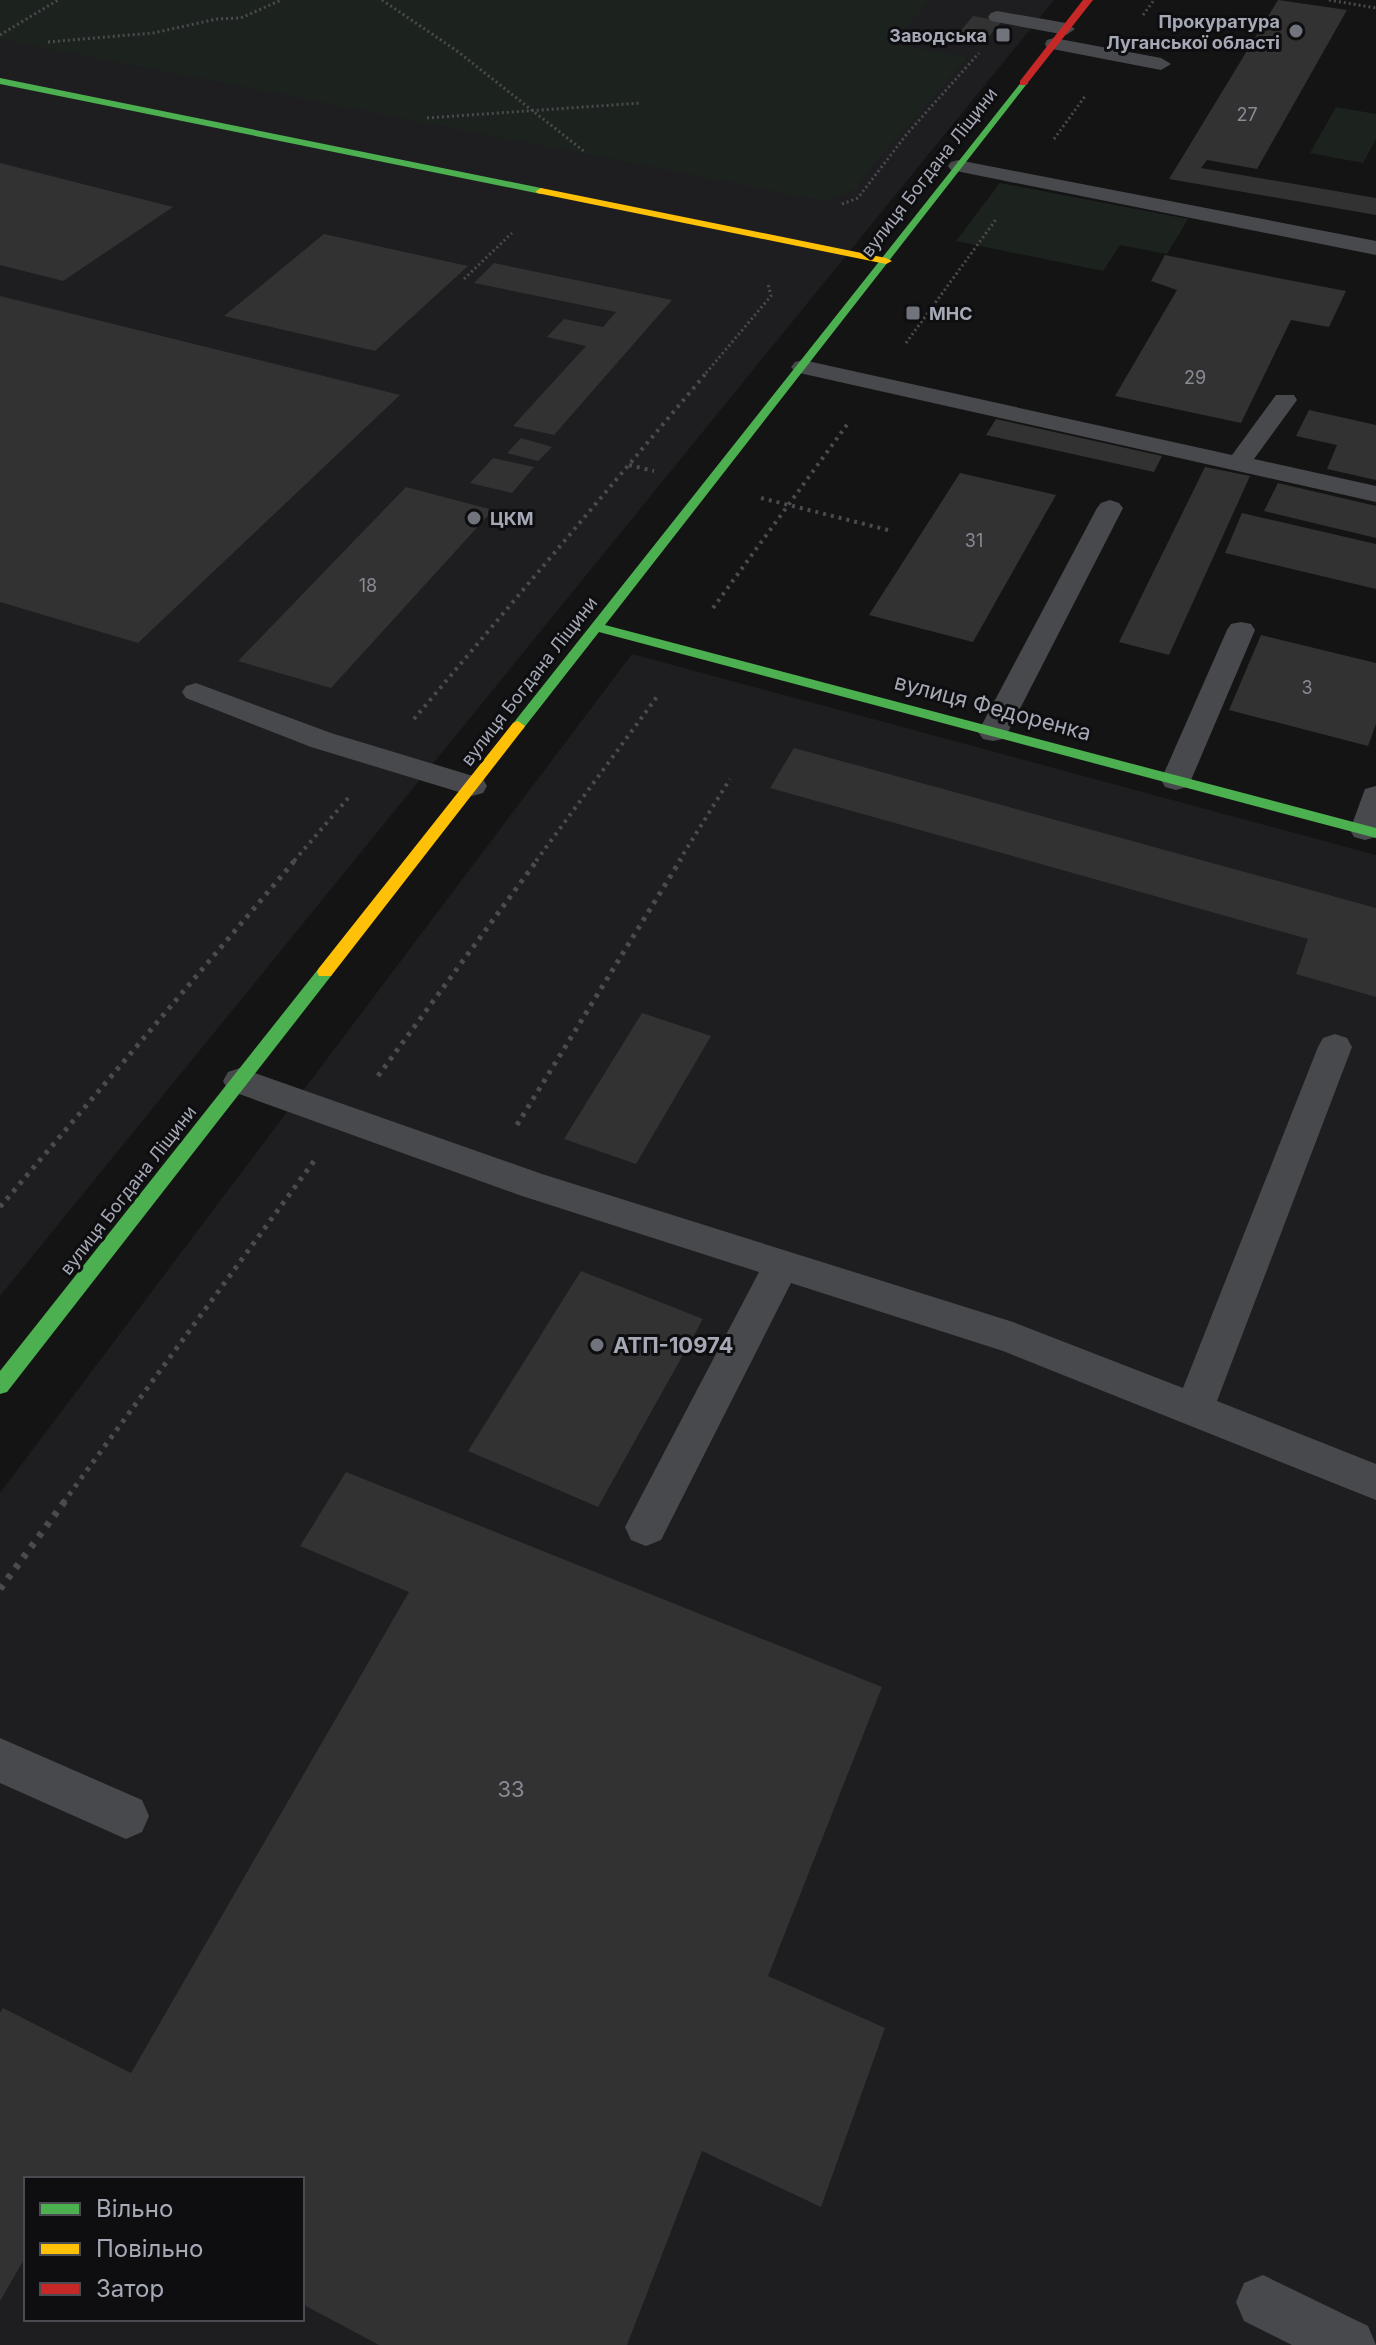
<svg xmlns="http://www.w3.org/2000/svg" width="1376" height="2345" viewBox="0 0 1376 2345" font-family="Inter,sans-serif">
<style>
.built{fill:#1e1e20;fill-rule:evenodd}
.green{fill:#1c231e}
.building{fill:#323233}
.lines{fill:none;stroke-linecap:round;stroke-linejoin:round}
.path-far3{stroke:#4a4a4f;stroke-width:3;stroke-dasharray:2 3;stroke-linecap:butt}
.path-far2{stroke:#4a4a4f;stroke-width:4;stroke-dasharray:3 5;stroke-linecap:butt}
.path-far1{stroke:#4a4a4f;stroke-width:5;stroke-dasharray:4 6;stroke-linecap:butt}
.path{stroke:#4a4a4f;stroke-width:7;stroke-dasharray:5 8;stroke-linecap:butt}
.lane{fill:#48494d;fill-rule:evenodd}
.fast{fill:#4caf50;fill-rule:evenodd}
.slow{fill:#ffc107;fill-rule:evenodd}
.jam{fill:#c62828;fill-rule:evenodd}
.poi-dot{fill:#72747d;stroke:#0e0e10;stroke-width:3}
.labels{text-anchor:middle;dominant-baseline:central;stroke-width:6;stroke-linejoin:round;paint-order:stroke}
.far-poi-label{font-size:18px;font-weight:bold;fill:#a5a8b5;stroke:#0e0e10;text-anchor:end}
.number-label{font-size:18px;fill:#888a94}
.far-street-label{font-size:18px;fill:#a5a8b5;stroke:#0e0e10}
.street-label{font-size:22px;fill:#a5a8b5;stroke:#0e0e10}
.poi-label{font-size:22px;font-weight:bold;fill:#a5a8b5;stroke:#0e0e10;text-anchor:start}
.near-number-label{font-size:22px;fill:#888a94}
</style>
<rect width="100%" height="100%" fill="#141414"/>
<g class="built">
<path d="M0,0H1054L0,1296Z"/>
<path d="M632,654L1376,855V2345H0V1493ZM26,2179H302V2319H26Z"/>
</g>
<g class="green">
<path d="M0,0H930L892,44L968,57L869,170L856,189L825,201L0,39Z"/>
<path d="M1336,107L1376,114V139L1363,163L1310,153Z"/>
<path d="M1000,183L1188,219L1167,254L1120,245L1103,271L956,241Z"/>
</g>
<g class="building">
<path d="M1278,0L1347,10L1257,169L1207,160L1201,168L1376,198V215L1169,179Z"/>
<path d="M973,16L1002,21L982,45L953,40Z"/>
<path d="M0,163L173,207L63,281L0,265Z"/>
<path d="M324,234L391,249L468,266L375,351L224,316Z"/>
<path d="M1165,255L1268,276L1346,291L1329,327L1291,320L1241,423L1115,396L1177,290L1151,281Z"/>
<path d="M494,263L672,300L554,435L513,426L586,346L547,337L564,319L603,327L616,312L474,283Z"/>
<path d="M0,296L400,395L138,643L0,602Z"/>
<path d="M1309,410L1376,425V480L1327,469L1337,445L1296,436Z"/>
<path d="M996,419L1162,456L1154,472L986,435Z"/>
<path d="M521,438L552,447L538,461L507,453Z"/>
<path d="M493,458L534,467L512,493L470,483Z"/>
<path d="M1205,467L1250,476L1169,655L1119,642Z"/>
<path d="M960,473L1056,495L973,642L869,615Z"/>
<path d="M1278,483L1376,506V538L1264,511Z"/>
<path d="M406,487L493,510L331,688L238,661Z"/>
<path d="M1242,513L1376,544V589L1225,553Z"/>
<path d="M1261,635L1376,663V724L1368,746L1229,710Z"/>
<path d="M794,748L1376,908V997L1296,974L1308,939L770,788Z"/>
<path d="M642,1013L711,1036L636,1164L564,1139Z"/>
<path d="M581,1271L703,1319L598,1507L468,1451Z"/>
<path d="M346,1472L882,1687L768,1976L885,2028L821,2207L702,2151L627,2345H379L302,2304V2179H26V2256L0,2301V2013L3,2008L131,2073L409,1592L300,1546Z"/>
</g>
<g class="lines">
<g class="path-far3">
<path d="M382,0L457,51L585,152"/>
<path d="M1329,0L1376,8"/>
<path d="M1143,15L1154,0"/>
<path d="M0,35L58,0"/>
<path d="M48,42L153,33L217,19L241,18L281,0"/>
<path d="M427,118L641,103"/>
<path d="M1054,139L1086,95"/>
<path d="M842,204L858,198L906,135L979,53"/>
<path d="M464,279L512,233"/>
<path d="M906,343L997,218"/>
<path d="M706,373L771,296L768,284"/>
</g>
<g class="path-far2">
<path d="M629,465L654,471"/>
<path d="M761,498L888,530"/>
<path d="M713,608L849,422"/>
<path d="M414,719L708,371"/>
<path d="M294,861L349,797"/>
<path d="M536,861L659,694"/>
<path d="M679,861L730,779"/>
</g>
<g class="path-far1">
<path d="M378,1076L538,859"/>
<path d="M517,1125L681,859"/>
<path d="M0,1207L296,859"/>
<path d="M63,1503L314,1161"/>
</g>
<path class="path" d="M0,1589L65,1501"/>
<g class="lane">
<path d="M997,11L1066,23L1075,29L1066,35L991,21L988,17L991,13Z"/>
<path d="M1054,38L1161,58L1171,64L1161,70L1047,48L1045,44L1047,40Z"/>
<path d="M958,160L1376,241V255L951,170L948,166L951,162Z"/>
<path d="M803,360L1232,455L1276,395H1294L1297,400L1254,459L1376,486V502L795,372L791,367L795,362Z"/>
<path d="M1110,500L1119,503L1123,508L1008,732L1003,739L993,741L983,739L978,732L1097,508L1101,503Z"/>
<path d="M1241,622L1251,624L1255,630L1191,780L1187,787L1176,790L1165,787L1161,780L1227,630L1231,624Z"/>
<path d="M196,683L331,733L483,779L487,786L483,793L472,796L311,747L186,698L182,692L186,686Z"/>
<path d="M1376,786V837L1365,840L1354,837L1350,830L1365,789Z"/>
<path d="M1335,1034L1347,1038L1352,1047L1217,1401L1376,1464V1500L1003,1351L791,1283L661,1540L646,1546L631,1540L625,1527L759,1272L519,1195L228,1090L223,1081L228,1072L240,1068L252,1072L542,1174L1013,1322L1183,1388L1318,1047L1323,1038Z"/>
<path d="M0,1738L142,1800L149,1816L142,1832L126,1839L0,1783Z"/>
<path d="M1263,2275L1368,2326L1376,2345H1292L1244,2321L1236,2302L1244,2283Z"/>
</g>
<g class="fast">
<path d="M0,78L541,188L546,191L541,194L0,84Z"/>
<path d="M1023,80L1028,83L1026,85L605,625L1376,828V838L599,632L523,729L518,731L511,726Z"/>
<path d="M325,966L331,968L333,972L331,976L7,1392L0,1394V1371L319,968Z"/>
</g>
<g class="slow">
<path d="M541,188L886,258L892,261L886,264L537,193L536,191Z"/>
<path d="M518,721L525,726L523,729L331,976H319L317,972L319,968L513,723Z"/>
</g>
<path class="jam" d="M1083,0H1093L1026,85H1020V81Z"/>
</g>
<g class="poi-dot">
<circle cx="1296" cy="31" r="8"/>
<rect x="995" y="27" width="16" height="16" rx="4"/>
<rect x="905" y="305" width="16" height="16" rx="4"/>
<circle cx="474" cy="518" r="8"/>
<circle cx="597" cy="1345" r="8"/>
</g>
<g class="labels">
<g class="far-poi-label">
<text x="1280" y="21">Прокуратура<tspan x="1280" dy="21">Луганської області</tspan></text>
<text x="987" y="35">Заводська</text>
<text x="929" y="313" text-anchor="start">МНС</text>
<text x="490" y="518" text-anchor="start">ЦКМ</text>
</g>
<g class="number-label">
<text x="1247" y="114">27</text>
<text x="1195" y="377">29</text>
<text x="974" y="540">31</text>
<text x="368" y="585">18</text>
<text x="1307" y="687">3</text>
</g>
<g class="far-street-label">
<text transform="translate(929 172) rotate(-52)">вулиця Богдана Ліщини</text>
<text transform="translate(529 681) rotate(-52)">вулиця Богдана Ліщини</text>
<text transform="translate(128 1190) rotate(-52)">вулиця Богдана Ліщини</text>
</g>
<g class="street-label">
<text transform="translate(993 707) rotate(15)">вулиця Федоренка</text>
</g>
<g class="poi-label">
<text x="613" y="1345">АТП-10974</text>
</g>
<g class="near-number-label">
<text x="511" y="1789">33</text>
</g>
</g>
<rect x="24" y="2177" width="280" height="144" fill="#0e0e10" stroke="#4a4c52" stroke-width="2"/>
<rect x="40" y="2203" width="40" height="12" fill="#4caf50" stroke="#4a4c52" stroke-width="2"/>
<text x="96" y="2217" font-size="24" fill="#a5a8b5">Вільно</text>
<rect x="40" y="2243" width="40" height="12" fill="#ffc107" stroke="#4a4c52" stroke-width="2"/>
<text x="96" y="2257" font-size="24" fill="#a5a8b5">Повільно</text>
<rect x="40" y="2283" width="40" height="12" fill="#c62828" stroke="#4a4c52" stroke-width="2"/>
<text x="96" y="2297" font-size="24" fill="#a5a8b5">Затор</text>
</svg>
